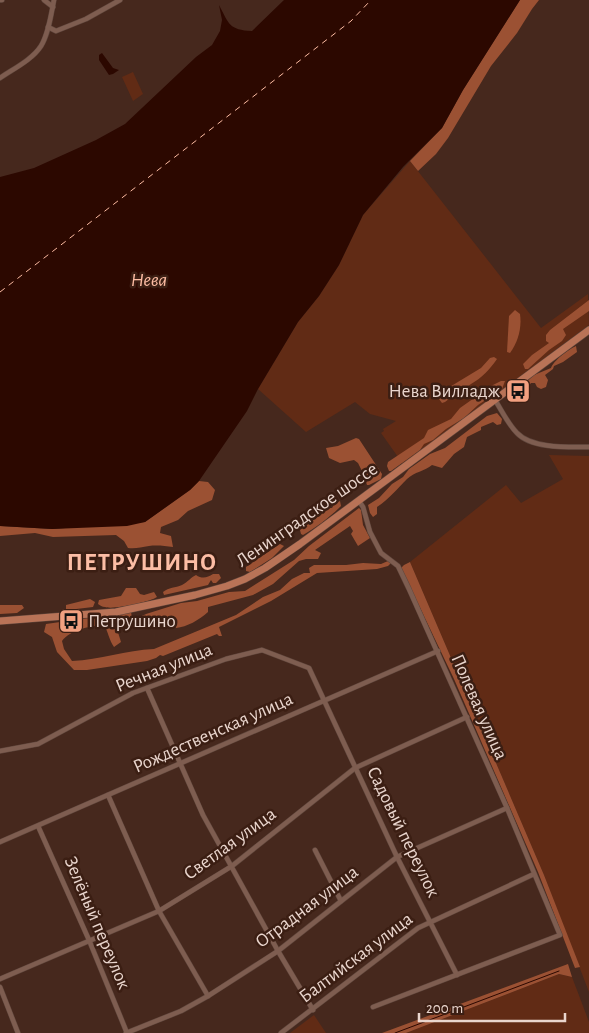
<svg xmlns="http://www.w3.org/2000/svg" width="589" height="1033" viewBox="0 0 589 1033" font-family="'Alegreya Sans',sans-serif">
<style>
.green{fill:#612b15}
.forest{fill:#9b5133}
.water{fill:#2c0800}
.lines{fill:none;stroke-linecap:round;stroke-linejoin:round}
.stream{stroke:#2c0800;stroke-width:1}
.ferry{stroke:#fcbba2;stroke-width:1;stroke-dasharray:6 5;stroke-linecap:butt}
.minor-casing{stroke:#60473d;stroke-width:5.5}
.primary-casing{stroke:#60473d;stroke-width:8}
.minor{stroke:#7e5d50;stroke-width:4.5}
.primary{stroke:#b97357;stroke-width:7}
.labels{text-anchor:middle;dominant-baseline:central;stroke-width:5;stroke-linejoin:round;paint-order:stroke}
.poi-label{font-size:19px;fill:#ead6ce;stroke:#3b1e13;text-anchor:end}
.street-label{font-size:19px;fill:#ead6ce;stroke:#3b1e13}
.water-label{font-size:20px;font-style:italic;fill:#fcbba2;stroke:#3b1e13}
.district-label{font-size:24px;font-weight:bold;letter-spacing:1px;fill:#fcbda5;stroke:#3b1e13}
</style>
<rect width="100%" height="100%" fill="#46281d"/>
<g class="green">
<path d="M133,72L143,94L133,101L122,77Z"/>
<path d="M410,161L541,328L588,294L589,325L403,464L381,433L384,431L383,429L396,421L370,414L355,402L306,432L258,389L298,322L319,296L339,265L363,215Z"/>
<path d="M549,455L589,456V992L544,875L410,562L506,485L521,503L563,479Z"/>
<path d="M559,974L572,977L589,1022V1033H406Z"/>
<path d="M314,1015L326,1033H290Z"/>
</g>
<g class="forest">
<path d="M520,0H539L532,9L517,33L491,66L448,138L436,154L418,171L410,161L442,128L463,90Z"/>
<path d="M589,300V311L563,329L566,335L562,341L549,350L528,369H525L523,364L532,355L549,343L546,341V335L550,330Z"/>
<path d="M515,310L520,314C522,328 518,342 510,353L507,352L509,316Z"/>
<path d="M576,346L577,352L563,362L554,366L553,369L545,375L548,380L546,387L541,389L537,387L535,383H531L524,392L521,390V387L534,375L551,368C553,361 569,349 576,346Z"/>
<path d="M494,357L497,359C490,369 482,378 471,384C462,391 453,395 445,402L442,403L439,399V395L443,391L481,368L490,358Z"/>
<path d="M501,381H505L502,389L478,405L464,418L446,429L433,440L424,444L420,450L391,471H389L387,466L388,462L424,438L428,430L451,419L460,408L477,396L489,390L493,385Z"/>
<path d="M497,413L502,419L501,424L497,425L493,422L481,427V430L467,437L464,447L454,454L442,468L432,465C425,471 414,472 407,479C397,489 389,499 377,507V514L373,517L370,513L368,505L379,498L392,484L403,477L409,469L430,454L445,448L487,416Z"/>
<path d="M356,438L359,439L382,474L381,479L369,485H367L363,473L358,463L354,460L340,463L329,458L326,448L338,446Z"/>
<path d="M199,481L208,482L215,490L212,500L188,511L178,520L161,527L160,533L171,536L173,547C165,546 157,545 149,546C141,547 136,549 128,548L124,541L116,535L53,537L35,533L0,536V526L52,529L145,522L190,490Z"/>
<path d="M340,501L341,506C331,516 316,528 303,535L301,534L300,530L329,508H332L335,503Z"/>
<path d="M359,508L361,510L363,525L370,538L358,546L351,534L353,531L350,526L315,550L321,553L318,559H306L299,561L273,584L253,595L208,607V612C199,620 187,627 176,628L164,617L154,618L148,622V628L144,629L138,618L146,614L181,603L197,601L229,592L245,591L294,560L309,546Z"/>
<path d="M280,544L284,546L272,558L250,572L246,571V567Z"/>
<path d="M388,561L392,562L388,566L377,569L317,573L271,601L219,627L222,636H219L217,634L163,656L160,655L156,658L147,661L87,670H74L57,652L52,637L44,632L46,624L131,612L132,618L116,626L121,642L114,647C109,640 108,631 104,625C90,626 70,630 62,641L64,649L72,661C100,660 126,650 154,649L236,615L263,597L280,590L292,579L304,573H310L309,568L314,565H346L363,563L381,564Z"/>
<path d="M410,562L544,875L580,967L575,968L538,872L454,679L401,568L404,565Z"/>
<path d="M213,574H219L221,578L216,583H213L211,580L208,585L164,595L163,592C169,587 175,588 182,585C188,582 191,577 196,575C202,579 207,578 213,574Z"/>
<path d="M126,588H136L140,594L144,595L154,592L157,597C150,602 113,610 105,607C102,607 100,605 98,604L99,600L121,596Z"/>
<path d="M90,599L95,602L93,607L68,610L66,609V605Z"/>
<path d="M0,605H22L24,608L17,613L0,614Z"/>
<path d="M568,964L572,977L559,974L406,1033H382Z"/>
</g>
<g class="water">
<path d="M284,0H520L463,90L442,128L403,167L363,215L339,265L319,296L298,322L258,389L247,411L199,481L190,490L145,522L127,526L52,529L0,526V177L34,168L96,140L125,124L196,57L212,45L220,31L222,20L219,5C229,24 229,30 252,31Z"/>
<path d="M102,53L113,68L119,70L113,74L109,75L99,60V55Z"/>
</g>
<g class="lines">
<path class="stream" d="M395,1033L559,971"/>
<path class="ferry" d="M0,292L351,21L371,0"/>
<defs>
<g id="minor">
<path d="M0,0H2"/>
<path d="M44,0L53,7"/>
<path d="M48,27L56,31L86,19L120,0"/>
<path d="M0,78C13,69 32,60 41,46C49,33 51,14 54,0"/>
<path d="M495,400C502,411 508,424 517,433C532,449 569,447 589,447"/>
<path d="M359,501L363,507L370,532L381,553L398,566L409,589L507,808L560,935L373,1007"/>
<path d="M147,688L203,815L278,951L313,1010"/>
<path d="M0,751L38,744L133,693L226,659L262,650L309,668L397,857L457,975"/>
<path d="M108,795L159,911L208,996"/>
<path d="M38,826L89,940L127,1033"/>
<path d="M0,842L438,651"/>
<path d="M315,850L341,901"/>
<path d="M0,979L159,911L232,866L355,768L467,717"/>
<path d="M0,987L18,1033"/>
<path d="M126,1033L181,1011L208,996L278,951L397,857L507,808"/>
<path d="M281,1033L418,928L534,874"/>
</g>
<path id="primary" d="M0,621L116,612L195,595L227,586L245,579L265,568L300,544L589,330"/>
</defs>
<use href="#minor" class="minor-casing"/>
<use href="#primary" class="primary-casing"/>
<use href="#minor" class="minor"/>
<use href="#primary" class="primary"/>
</g>
<defs>
<symbol id="bus-square" viewBox="-11 -11 22 22"><rect x="-9" y="-9" width="18" height="18" rx="4" fill="#f2a080" stroke="#3b1e13"/><path d="M-5-6H5V4H4V6H2V4H-2V6H-4V4H-5ZM-3.5-4V0h7V-4ZM-3.5 1.2v1.5H-2V1.2ZM2 1.2v1.5H3.5V1.2Z" fill="#111"/></symbol>
</defs>
<g fill-rule="evenodd">
<use href="#bus-square" x="504" y="377" width="28" height="28"/>
<use href="#bus-square" x="57" y="607" width="28" height="28"/>
</g>
<g class="labels">
<g class="poi-label">
<text x="500" y="391">Нева Вилладж</text>
<text x="88" y="621" text-anchor="start">Петрушино</text>
</g>
<g class="street-label">
<text transform="translate(307 515) rotate(-35)">Ленинградское шоссе</text>
<text transform="translate(164 668) rotate(-22)">Речная улица</text>
<text transform="translate(479 707) rotate(66)">Полевая улица</text>
<text transform="translate(213 733) rotate(-24)">Рождественская улица</text>
<text transform="translate(403 832) rotate(64)">Садовый переулок</text>
<text transform="translate(230 844) rotate(-36)">Светлая улица</text>
<text transform="translate(307 907) rotate(-37)">Отрадная улица</text>
<text transform="translate(97 923) rotate(67)">Зелёный переулок</text>
<text transform="translate(356 958) rotate(-37)">Балтийская улица</text>
</g>
<g class="water-label">
<text x="149" y="280">Нева</text>
</g>
<g class="district-label">
<text x="142" y="563">ПЕТРУШИНО</text>
</g>
</g>
<path d="M419 1013v8h146v-8" fill="none" stroke="#ead6ce" stroke-width="2.5"/>
<text x="426" y="1013" font-size="15" fill="#ead6ce" stroke="#3b1e13" stroke-width="4" paint-order="stroke">200 m</text>
</svg>
